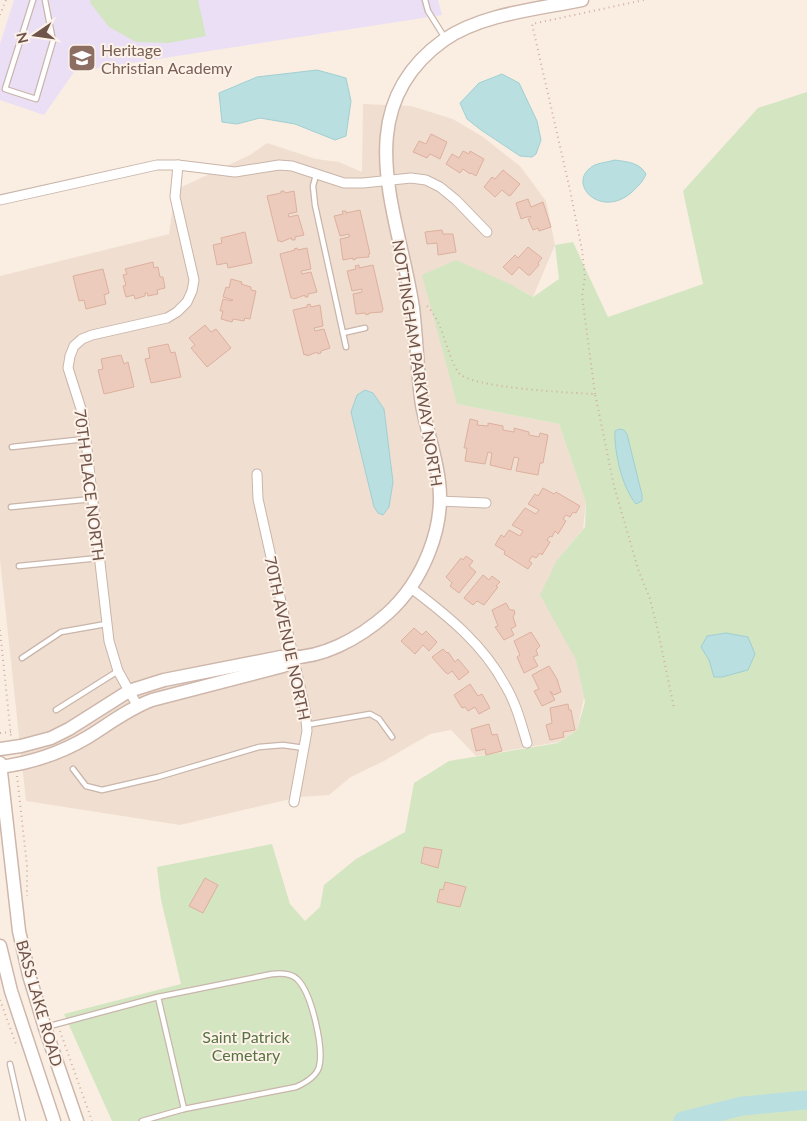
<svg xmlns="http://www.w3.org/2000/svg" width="807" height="1121" viewBox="0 0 807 1121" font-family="Lato,sans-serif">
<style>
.residential{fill:#f0dfd1}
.education{fill:#ebdff6}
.green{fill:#d4e5c2}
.water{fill:#b9dfe1;stroke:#a0cfd2}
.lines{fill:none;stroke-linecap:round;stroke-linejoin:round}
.river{stroke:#b9dfe1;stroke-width:19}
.building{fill:#eccabc;stroke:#ddb09e}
.lane-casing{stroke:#c9b5aa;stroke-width:7}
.street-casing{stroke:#c9b5aa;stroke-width:11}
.secondary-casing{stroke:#ceb6ab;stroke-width:15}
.path{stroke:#d1aea0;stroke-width:2;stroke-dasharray:1 4;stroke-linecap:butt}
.lane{stroke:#fff;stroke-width:4.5}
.street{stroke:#fff;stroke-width:9}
.secondary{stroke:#fff;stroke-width:12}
.labels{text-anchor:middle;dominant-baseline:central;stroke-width:4;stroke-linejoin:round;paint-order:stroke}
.education-label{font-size:16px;fill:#785e54;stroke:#fdf2e8;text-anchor:start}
.street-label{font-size:16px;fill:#6f544b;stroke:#fdf2e8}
.park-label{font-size:16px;fill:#577344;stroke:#fdf2e8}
</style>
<rect width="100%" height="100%" fill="#faeee2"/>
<path class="residential" d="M363,104L411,106L453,119L483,137L520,166L546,201L555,245L533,297L516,287L457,404L559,424L586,503L583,529L557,560L584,698L577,730L559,742L476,756L451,730L430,734L384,761L351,777L329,795L299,797L180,825L26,801L0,560V276L169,234L175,190L250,155L267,143L316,159L339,162L362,172Z"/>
<path class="education" d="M14,0H438L442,15L74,72L44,115L0,100V44Z"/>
<g class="green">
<path d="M90,0H198L206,36L169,43L136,42L109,27L91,4Z"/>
<path d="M807,92V1121H112L64,1014L181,984L161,900L157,867L272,844L290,904L305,921L320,907L324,885L356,859L405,832L414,783L449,761L558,743L577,730L585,702L576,660L540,595L557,560L585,527L586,503L559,424L457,404L422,275L456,260L512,285L533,297L559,279L555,245L573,242L608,317L703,284L683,191L758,108Z"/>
</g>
<g class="water">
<path d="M317,70L346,78L351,101L346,136L335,140L295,124L260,118L237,124L222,122L219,93L257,77Z"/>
<path d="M502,74L519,83L537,121L541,140L536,154L532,157L520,156L481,130L467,119L460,103L479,83Z"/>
<path d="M615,160C627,162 639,162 646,174C643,182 638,186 632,192C601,220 565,183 593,166C598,163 608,162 615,160Z"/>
<path d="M365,390L373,393L384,409L393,482L389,507L383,515L378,513L374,507L351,412L357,395Z"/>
<path d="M619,429L624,430L627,434L642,495V501L636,504C622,487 614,452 615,431Z"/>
<path d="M726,633L748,637L755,654L748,670L722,677H714L709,660L701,647L707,636Z"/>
</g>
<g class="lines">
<path class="river" d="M683,1121L742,1106L807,1100"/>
</g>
<g class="building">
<path d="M431,134L447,142L440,159L430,154L427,158L413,152L419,141L426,144Z"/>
<path d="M463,151L469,154L470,151L484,159L476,176L471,173L470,174L463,169L460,173L446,164L452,154L459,158Z"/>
<path d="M503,170L520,184L511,195L509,196L502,190L495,197L484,187L492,177L495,179Z"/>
<path d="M281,191H284L285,193L294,191L297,212L288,214L289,217L298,215L304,235L295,237V240H292L291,238L281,242L280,241H278L267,196L281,193Z"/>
<path d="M528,199L531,207L543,202L551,227L539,231L538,228L533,230L528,219L531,217L530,216L521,219L516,203Z"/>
<path d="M360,210L370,254L368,255L369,257L356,258V259L353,260V258L343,260L340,239L349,237V234L340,236L334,216L343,214L342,211H346V213Z"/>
<path d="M442,230L443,234H453L456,252L438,255L437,243L427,244L425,232Z"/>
<path d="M245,232L252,263L228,268L227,263L217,265L213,245L222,243L221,238Z"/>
<path d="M528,247L542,258L538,263L539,265L530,275H528L519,267L512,275L503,267L515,255L518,258Z"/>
<path d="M297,248L298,250L307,248L311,269L301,271L302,274L311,272L317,292L308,294V297H305V295L294,299L293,298H291L280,254L295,250L294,249Z"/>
<path d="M153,262L154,268L158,267L160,277H163L165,288L157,290L158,294L148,296L147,293H145V296L135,299L134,295L126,297L123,286L126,285L123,275L127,274L125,269Z"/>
<path d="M359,265V268L373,265L383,309L382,312L369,313V314L366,315L365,313L356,314L353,294L362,292V289L352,291L347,271L356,269L355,266Z"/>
<path d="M103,269L109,293L104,295L106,304L86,309L84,300L79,301L73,276Z"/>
<path d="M231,279L242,282L241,284L251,287V290L256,291L250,319L245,318L244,321L233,319L232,322L221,319L223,311H220L223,299L232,301L233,300L223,297L226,287L229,288Z"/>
<path d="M310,304L311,307L320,305L323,326L314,328L315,331L324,329L330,348L321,351V353L318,354L317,352L307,356L306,354L304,355L293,310L307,307V305Z"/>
<path d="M205,325L211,332L216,329L231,348L207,367L191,348L195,345L189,338Z"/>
<path d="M168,344L171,353L175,352L181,377L151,383L145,359L150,358L148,348Z"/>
<path d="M121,355L124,364L128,362L134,387L104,394L98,370L103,369L101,359Z"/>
<path d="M470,419L478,421L477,425L488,426V423L503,426V430L514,432V428L529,432V435L539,437L540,433L548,435L543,463H540L538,475L516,471L519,458L514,457L511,470L490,465L492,453L488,452L485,464L465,461L467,448H464Z"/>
<path d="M543,488L554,494L556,492L580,506L576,513L573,512L570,517L566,515L563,519L566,521L558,534L555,531L552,537L550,536L547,540L550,542L542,555L540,553L536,558L532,556L529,561L532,563L528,569L504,554L505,551L495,545L501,535L504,537L509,530L520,536L523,531L512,525L525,508L536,514L539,510L528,504L535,494L538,496Z"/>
<path d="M466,556L473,561L469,566L476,572L459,593L450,586L452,583L446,577L461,558L463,560Z"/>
<path d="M483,575L489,580L492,576L500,582L496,586L498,587L484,605L477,601L473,605L464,598Z"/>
<path d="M506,603L510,610H514L515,613L513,617L516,626L511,629L514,635L504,640L495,627L498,626L492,610Z"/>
<path d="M414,628L422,635L426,631L437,642L429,651L423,645L415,654L401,641Z"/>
<path d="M531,632L540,646L536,650L538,655L533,657L538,666L524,673L517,657L520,655L514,641Z"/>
<path d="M443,649L447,653L448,652L455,662L458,659L469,672L459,680L452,671L448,674L445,672L432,657Z"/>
<path d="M549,666L557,679L561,692L554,695L550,691L555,700L542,706L534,691L539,689L532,675Z"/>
<path d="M470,684L478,696L482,694L490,708L479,714L475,707L468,711L465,707L462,708L454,695Z"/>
<path d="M568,704L569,710H571L575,730L563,732L564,737L550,740L546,725L552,723L550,708Z"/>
<path d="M489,724L492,735L497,734L502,751L486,755L485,749L476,751L471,729Z"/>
<path d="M424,847L442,850L438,868L421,863Z"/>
<path d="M205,878L218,885L203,913L189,906Z"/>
<path d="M445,882L466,887L460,907L437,902L440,889L443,890Z"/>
</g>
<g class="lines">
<defs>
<g id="lane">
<path d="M33,0L5,89L36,99L53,41L45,0"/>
<path d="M425,0L428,11L445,38"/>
<path d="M316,175L313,186L315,205L346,347"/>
<path d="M343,333L365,328"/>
<path d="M12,447L85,439"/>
<path d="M11,507L92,499"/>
<path d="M19,566L99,558"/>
<path d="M22,658L61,632L106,624"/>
<path d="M56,710L118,671"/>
<path d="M306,725L370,714L379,719L392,737"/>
<path d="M73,769L86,786L102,790L158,777L259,747L283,745L304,748"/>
<path d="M158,997L184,1109"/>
<path d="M46,1027L158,997L272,974C280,973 291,973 297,979C312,993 324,1049 319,1067C316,1077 305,1083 296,1087L184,1109L142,1121"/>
<path d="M10,1064L23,1121"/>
</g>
<g id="street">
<path d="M0,200L157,165H178L235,172L279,165L292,166L344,183H363L411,178L426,180L440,187L456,200L487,232"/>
<path d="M257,474L258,499L305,709L307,731L294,802"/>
<path d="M439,501L486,503"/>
<path d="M411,588C448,616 483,644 505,685C516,703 521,723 527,743"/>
<path d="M137,705L118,671L109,641L83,415L68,368L70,356L74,346L82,339L92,335L167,318L177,312L187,302L192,291L194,280L175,197L178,165"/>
</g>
<g id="secondary">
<path d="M0,749L21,746L51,738L69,729L129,691L164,680L281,657C320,661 360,638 388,613C422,582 445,529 439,482C436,456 427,431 422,405C417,373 417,340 413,308C399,214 346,110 444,40C481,14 538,9 582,0"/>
<path d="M0,763L19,931L29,975L45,1028L77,1121"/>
<path d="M0,767C31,763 61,753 88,737C109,724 128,709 152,700L283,666L295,659"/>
<path d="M0,946L11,991L54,1121"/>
</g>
</defs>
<use href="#lane" class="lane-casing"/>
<use href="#street" class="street-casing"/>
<use href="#secondary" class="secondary-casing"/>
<g class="path">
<path d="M0,15L6,0"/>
<path d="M427,306C444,323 445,351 458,372C467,388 574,393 595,394L614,486L638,569L650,599L658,631L674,708"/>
<path d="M595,394L582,296L585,277L582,250L570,190L532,24L644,0"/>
<path d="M0,630L11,737"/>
<path d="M0,733L11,732"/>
<path d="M17,776L27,866V896"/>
<path d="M0,1000L17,1047"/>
<path d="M60,1031L92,1121"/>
</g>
<use href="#lane" class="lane"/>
<use href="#street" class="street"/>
<use href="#secondary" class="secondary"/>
</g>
<defs>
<symbol id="school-square" viewBox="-11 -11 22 22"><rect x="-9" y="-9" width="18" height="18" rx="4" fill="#8d6e63" stroke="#fdf2e8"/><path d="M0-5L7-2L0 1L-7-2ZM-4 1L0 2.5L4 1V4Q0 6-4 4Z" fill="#fff"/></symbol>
</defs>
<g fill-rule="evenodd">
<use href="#school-square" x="66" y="42" width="32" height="32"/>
</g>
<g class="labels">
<g class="education-label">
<text x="101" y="49">Heritage<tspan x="101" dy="18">Christian Academy</tspan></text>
</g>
<g class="street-label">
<text transform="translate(418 363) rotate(81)">NOTTINGHAM PARKWAY NORTH</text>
<text transform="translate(90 485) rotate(83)">70TH PLACE NORTH</text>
<text transform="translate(288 638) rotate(78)">70TH AVENUE NORTH</text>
<text transform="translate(40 1003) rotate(74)">BASS LAKE ROAD</text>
</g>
<g class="park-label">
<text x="246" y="1036">Saint Patrick<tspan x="246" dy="18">Cemetary</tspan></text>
</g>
</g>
<g transform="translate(35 35) rotate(257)" stroke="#fdf2e8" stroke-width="4" paint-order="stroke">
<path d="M0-4L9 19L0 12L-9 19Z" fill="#6f544b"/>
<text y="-8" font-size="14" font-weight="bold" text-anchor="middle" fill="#6f544b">N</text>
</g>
</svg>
